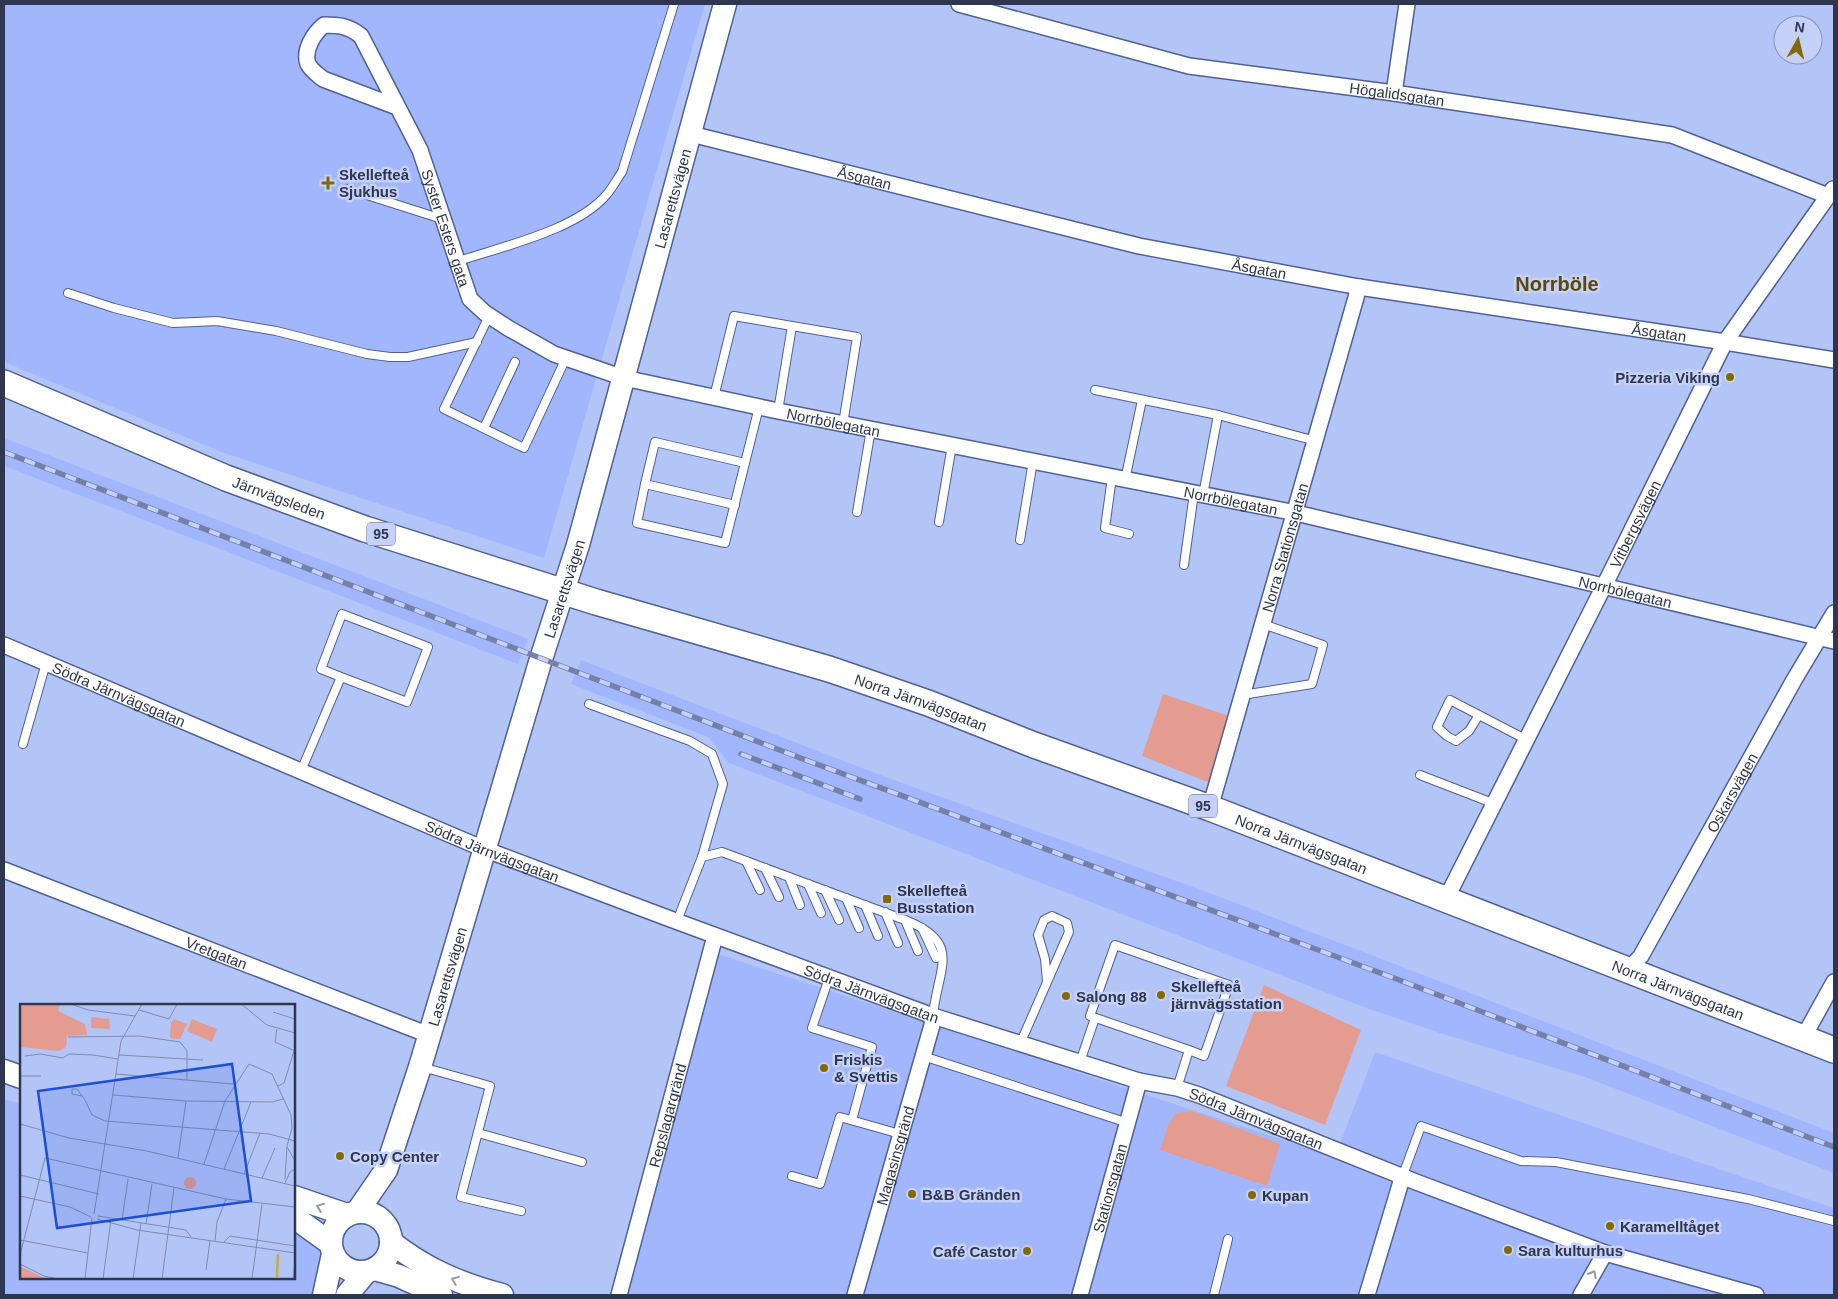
<svg xmlns="http://www.w3.org/2000/svg" width="1838" height="1299" viewBox="0 0 1838 1299" font-family="Helvetica,sans-serif">
<style>
.built{fill:#a1b6fd}
.green{fill:#e39c8f}
.lines{fill:none;stroke-linecap:round;stroke-linejoin:round}
.lane-casing{stroke:#506099;stroke-width:10}
.street-casing{stroke:#506099;stroke-width:18}
.secondary-casing{stroke:#506099;stroke-width:25}
.primary-casing{stroke:#506099;stroke-width:28}
.lane{stroke:#fff;stroke-width:8}
.street{stroke:#fff;stroke-width:15}
.secondary{stroke:#fff;stroke-width:22}
.primary{stroke:#fff;stroke-width:25}
.rail-casing{stroke:#7480a7;stroke-width:5.5}
.rail{stroke:#c5d1f8;stroke-width:4;stroke-dasharray:11;stroke-linecap:butt}
.oneway{stroke:#979aa8}
.poi-dot{fill:#836902;stroke:#c5d1f8;stroke-width:2}
.labels{text-anchor:middle;dominant-baseline:central;stroke-width:5;stroke-linejoin:round;paint-order:stroke}
.shield{fill:#c5d1f8;stroke:#5c6482;stroke-width:1}
.shield-label{font-size:14px;font-weight:bold;fill:#2f3650}
.street-label{font-size:15px;fill:#2f3650;stroke:#c5d1f8}
.poi-label{font-size:15px;font-weight:bold;fill:#2f3650;stroke:#c5d1f8;text-anchor:start}
.district-label{font-size:20px;font-weight:bold;fill:#5a4807;stroke:#c5d1f8}
.inset-river{fill:none;stroke:#caaa48;stroke-width:2.5}
.inset-road{fill:none;stroke:#7e8bb4;stroke-width:1}
.view{fill:#1d4ed8;fill-opacity:0.15;stroke:#1d4ed8;stroke-width:2.5}
.inset-edge{fill:none;stroke:#2f3650;stroke-width:2.5}
</style>
<rect width="100%" height="100%" fill="#b3c4f7"/>
<g class="built">
<path d="M4,4H705L544,558L224,453L4,362Z"/>
<path d="M4,438L528,639L518,664L4,466Z"/>
<path d="M581,660L888,778L1207,892L1834,1133V1173L1585,1077L1443,1034L1364,1007L729,763L708,737L571,684Z"/>
<path d="M718,954L1335,1157L1375,1052L1834,1208V1295H626Z"/>
<path d="M4,1099L21,1104V1278H294V1230L344,1256L322,1295H4Z"/>
</g>
<g class="green">
<path d="M1163,694L1232,717L1213,784L1142,756Z"/>
<path d="M1264,985L1361,1030L1325,1125L1226,1086Z"/>
<path d="M1192,1111L1280,1144L1267,1186L1160,1150L1168,1126L1176,1113Z"/>
</g>
<g class="lines">
<defs>
<g id="lane">
<path d="M348,189L442,219"/>
<path d="M456,262C500,247 578,230 607,194C613,187 617,179 622,172L674,4"/>
<path d="M68,293L114,308L173,323L217,321L276,331L367,354L390,357H408L477,342"/>
<path d="M489,316L444,409L524,448L566,358"/>
<path d="M1095,390L1218,415L1203,495"/>
<path d="M714,397L734,316L792,326"/>
<path d="M778,411L792,326L857,337L843,424"/>
<path d="M1218,415L1316,441"/>
<path d="M484,428L515,362"/>
<path d="M1112,477L1105,528L1129,534"/>
<path d="M1125,480L1142,400"/>
<path d="M645,484L637,523L725,543L759,407"/>
<path d="M735,505L645,484L655,442L745,463"/>
<path d="M857,512L871,429"/>
<path d="M939,522L952,445"/>
<path d="M1020,540L1033,461"/>
<path d="M1184,565L1194,493"/>
<path d="M1242,695L1312,684L1323,645L1263,624"/>
<path d="M589,704L690,741L712,754L723,784L702,857"/>
<path d="M1479,715L1469,731L1456,741L1447,736L1437,727L1450,700L1527,740"/>
<path d="M23,744L46,663"/>
<path d="M301,771L341,677L407,702L428,647L342,614L321,669L341,677"/>
<path d="M1420,775L1495,804"/>
<path d="M746,861L760,890"/>
<path d="M765,868L779,897"/>
<path d="M789,877L800,905"/>
<path d="M808,884L821,913"/>
<path d="M825,890L839,920"/>
<path d="M846,898L859,928"/>
<path d="M865,905L878,936"/>
<path d="M885,912L898,943"/>
<path d="M905,920L918,951"/>
<path d="M677,921L702,857L722,852L746,861L905,920C964,943 937,969 933,1016"/>
<path d="M922,928L936,958"/>
<path d="M829,978L812,1028L872,1047L852,1120"/>
<path d="M1020,1044L1069,932L1067,923L1052,916L1044,920L1038,935L1045,959L1047,981"/>
<path d="M923,1056L1128,1123"/>
<path d="M1080,1062L1095,1018"/>
<path d="M422,1067L490,1086L461,1197L521,1211"/>
<path d="M1177,1088L1189,1050L1204,1056L1229,985L1115,945L1090,1016L1189,1050"/>
<path d="M478,1133L582,1162"/>
<path d="M1403,1175L1421,1126L1521,1161L1556,1162L1748,1199L1834,1221"/>
<path d="M792,1176L820,1184L840,1117L900,1134"/>
<path d="M1214,1295L1228,1239"/>
</g>
<g id="street">
<path id="s1" d="M959,4L1189,66L1394,93L1672,135L1828,196"/>
<path d="M1394,93L1407,4"/>
<path id="s2" d="M397,107L323,79C318,75 311,70 308,64C303,50 314,33 324,25C339,25 349,26 361,36L420,150L470,299L485,313L508,328L554,354L624,378L778,411L1296,513L1834,641"/>
<path id="s3" d="M691,134L1139,246L1359,287L1725,342L1834,360"/>
<path id="s4" d="M4,645L484,849L673,920L933,1016L1139,1081L1177,1088L1199,1095L1416,1182L1605,1253L1756,1295"/>
<path id="s5" d="M1210,808L1359,287"/>
<path id="s6" d="M4,870L429,1035"/>
<path id="s7" d="M1446,899L1610,574L1725,342L1833,189"/>
<path id="s8" d="M1628,970L1641,956L1794,680L1834,613"/>
<path d="M1803,1038L1834,982"/>
<path id="s9" d="M619,1295L715,936"/>
<path id="s10" d="M855,1295L932,1025L933,1016"/>
<path id="s11" d="M1080,1295L1139,1081"/>
<path d="M1367,1295L1403,1175"/>
<path d="M1581,1295L1605,1253"/>
</g>
<g id="secondary">
<path d="M4,1071L21,1077"/>
<path d="M294,1197L347,1215"/>
<circle cx="361" cy="1242" r="30"/>
<path id="s12" d="M357,1212L386,1170L420,1067L541,659L578,545L725,4"/>
<path d="M294,1217L330,1243"/>
<path d="M391,1242C425,1269 460,1284 502,1295"/>
<path d="M375,1269L399,1276L441,1295"/>
<path d="M324,1295L333,1254"/>
<path d="M347,1295L366,1272"/>
</g>
<g id="primary">
<path id="s13" d="M4,383L226,478L365,529L596,602L829,669L928,703L1034,745L1210,808L1834,1050"/>
</g>
</defs>
<use href="#lane" class="lane-casing"/>
<use href="#street" class="street-casing"/>
<use href="#secondary" class="secondary-casing"/>
<use href="#primary" class="primary-casing"/>
<use href="#lane" class="lane"/>
<use href="#street" class="street"/>
<use href="#secondary" class="secondary"/>
<use href="#primary" class="primary"/>
<defs>
<g id="rail">
<path d="M4,452L811,762L1394,978L1834,1147"/>
<path d="M741,754L860,799"/>
</g>
</defs>
<use href="#rail" class="rail-casing"/>
<use href="#rail" class="rail"/>
</g>
<defs><path id="oneway-chevron" d="M-2-3.5L2.5 0L-2 3.5" fill="none" stroke-width="1.6" stroke-linecap="round" stroke-linejoin="round" transform="scale(1.25)"/></defs>
<g class="oneway">
<use href="#oneway-chevron" transform="translate(320 1207) rotate(-159)"/>
<use href="#oneway-chevron" transform="translate(1593 1274) rotate(-60)"/>
<use href="#oneway-chevron" transform="translate(455 1280) rotate(-158)"/>
</g>
<g class="poi-dot">
<path d="M325.5 175.5h5v5h5v5h-5v5h-5v-5h-5v-5h5z"/>
<circle cx="1730" cy="377" r="5"/>
<rect x="882" y="894" width="10" height="10" rx="2.5"/>
<circle cx="1161" cy="995" r="5"/>
<circle cx="1066" cy="996" r="5"/>
<circle cx="824" cy="1068" r="5"/>
<circle cx="340" cy="1156" r="5"/>
<circle cx="912" cy="1194" r="5"/>
<circle cx="1252" cy="1195" r="5"/>
<circle cx="1610" cy="1226" r="5"/>
<circle cx="1508" cy="1250" r="5"/>
<circle cx="1027" cy="1251" r="5"/>
</g>
<g class="labels">
<g class="shield">
<rect x="367" y="522.5" width="28" height="23" rx="4"/>
<rect x="1189" y="794.5" width="28" height="23" rx="4"/>
</g>
<g class="shield-label">
<text x="381" y="534">95</text>
<text x="1203" y="806">95</text>
</g>
<g class="street-label">
<text stroke="none"><textPath href="#s1" startOffset="448">Högalidsgatan</textPath></text>
<text stroke="none"><textPath href="#s3" startOffset="179">Åsgatan</textPath></text>
<text stroke="none"><textPath href="#s12" startOffset="1064">Lasarettsvägen</textPath></text>
<text stroke="none"><textPath href="#s2" startOffset="395">Syster Esters gata</textPath></text>
<text stroke="none"><textPath href="#s3" startOffset="584">Åsgatan</textPath></text>
<text stroke="none"><textPath href="#s3" startOffset="989">Åsgatan</textPath></text>
<text stroke="none"><textPath href="#s2" startOffset="859">Norrbölegatan</textPath></text>
<text stroke="none"><textPath href="#s13" startOffset="298">Järnvägsleden</textPath></text>
<text stroke="none"><textPath href="#s2" startOffset="1264">Norrbölegatan</textPath></text>
<text stroke="none"><textPath href="#s7" startOffset="420">Vitbergsvägen</textPath></text>
<text stroke="none"><textPath href="#s5" startOffset="271">Norra Stationsgatan</textPath></text>
<text stroke="none"><textPath href="#s12" startOffset="659">Lasarettsvägen</textPath></text>
<text stroke="none"><textPath href="#s2" startOffset="1669">Norrbölegatan</textPath></text>
<text stroke="none"><textPath href="#s4" startOffset="125">Södra Järnvägsgatan</textPath></text>
<text stroke="none"><textPath href="#s13" startOffset="972">Norra Järnvägsgatan</textPath></text>
<text stroke="none"><textPath href="#s8" startOffset="206">Oskarsvägen</textPath></text>
<text stroke="none"><textPath href="#s13" startOffset="1378">Norra Järnvägsgatan</textPath></text>
<text stroke="none"><textPath href="#s4" startOffset="530">Södra Järnvägsgatan</textPath></text>
<text stroke="none"><textPath href="#s6" startOffset="228">Vretgatan</textPath></text>
<text stroke="none"><textPath href="#s12" startOffset="254">Lasarettsvägen</textPath></text>
<text stroke="none"><textPath href="#s13" startOffset="1782">Norra Järnvägsgatan</textPath></text>
<text stroke="none"><textPath href="#s4" startOffset="935">Södra Järnvägsgatan</textPath></text>
<text stroke="none"><textPath href="#s9" startOffset="186">Repslagargränd</textPath></text>
<text stroke="none"><textPath href="#s4" startOffset="1340">Södra Järnvägsgatan</textPath></text>
<text stroke="none"><textPath href="#s10" startOffset="145">Magasinsgränd</textPath></text>
<text stroke="none"><textPath href="#s11" startOffset="111">Stationsgatan</textPath></text>
</g>
<g class="poi-label">
<text x="339" y="174">Skellefteå<tspan x="339" dy="17">Sjukhus</tspan></text>
<text x="1720" y="377" text-anchor="end">Pizzeria Viking</text>
<text x="897" y="890">Skellefteå<tspan x="897" dy="17">Busstation</tspan></text>
<text x="1171" y="986">Skellefteå<tspan x="1171" dy="17">järnvägsstation</tspan></text>
<text x="1076" y="996">Salong 88</text>
<text x="834" y="1059">Friskis<tspan x="834" dy="17">&amp; Svettis</tspan></text>
<text x="350" y="1156">Copy Center</text>
<text x="922" y="1194">B&amp;B Gränden</text>
<text x="1262" y="1195">Kupan</text>
<text x="1620" y="1226">Karamelltåget</text>
<text x="1518" y="1250">Sara kulturhus</text>
<text x="1017" y="1251" text-anchor="end">Café Castor</text>
</g>
<g class="district-label">
<text x="1557" y="284">Norrböle</text>
</g>
</g>
<g transform="translate(20 1004)">
<rect width="275" height="275" fill="#b3c4f7"/>
<path d="M0,0L40,1L38,7L65,20L67,31L47,32L46,43L39,47L0,43ZM71,13L89,15L90,25L71,24ZM154,15L167,20L160,35L150,34L151,19ZM172,15L197,25L192,38L167,27ZM164 179a6 6 0 1 1 12 0a6 6 0 1 1-12 0ZM0,262L22,273L27,275H0Z" fill="#e39c8f"/>
<path class="inset-river" d="M257,273L258,250"/>
<path class="inset-road" d="M51,0L68,6L115,12M221,0L247,21L275,29M119,6L149,15L157,0M253,8L275,15M257,25L255,38L275,47M48,33L119,32L160,38L167,47V76M99,51L183,56M5,52L20,50L43,54L49,50L73,51L98,55M96,70L213,80M0,72H21M258,82L264,79L274,47M93,91L166,97L252,98L263,95M62,92L52,90V85H57L65,96L72,111L85,117L249,130L275,137M0,120L49,134L127,147L275,182M267,143L275,157M158,154L166,97M184,160L205,97L229,60L252,70L271,111L272,124L267,142L265,175M204,165L231,98M224,170L240,129M0,171L79,190M242,174L255,144M265,179L270,168L275,165M0,192L50,203L71,213M74,210L101,37L122,0M78,212L166,226L171,233M77,215L117,226L275,249M102,216L108,175M126,220L132,180M0,236L68,249M195,237L197,218L206,195M204,238L210,232L275,242M0,251L25,154L206,195L275,203M0,260L24,272L38,275M186,266L190,237M65,275L72,214M83,275L91,216M113,275L121,219M142,275L154,184M232,275L242,200M273,275L275,259"/>
<path class="view" d="M212,60L231,197L37,224L18,87Z"/>
<rect width="275" height="275" class="inset-edge"/>
</g>
<rect width="1838" height="1299" fill="none" stroke="#2f3650" stroke-width="10"/>
<g transform="translate(1798 40) rotate(8)"><circle r="24" fill="#c5d1f8" stroke="#8993b5"/>
<path d="M0-4L9 19L0 12L-9 19Z" fill="#836902"/>
<text y="-8" font-size="14" font-weight="bold" text-anchor="middle" fill="#2f3650">N</text>
</g>
</svg>
